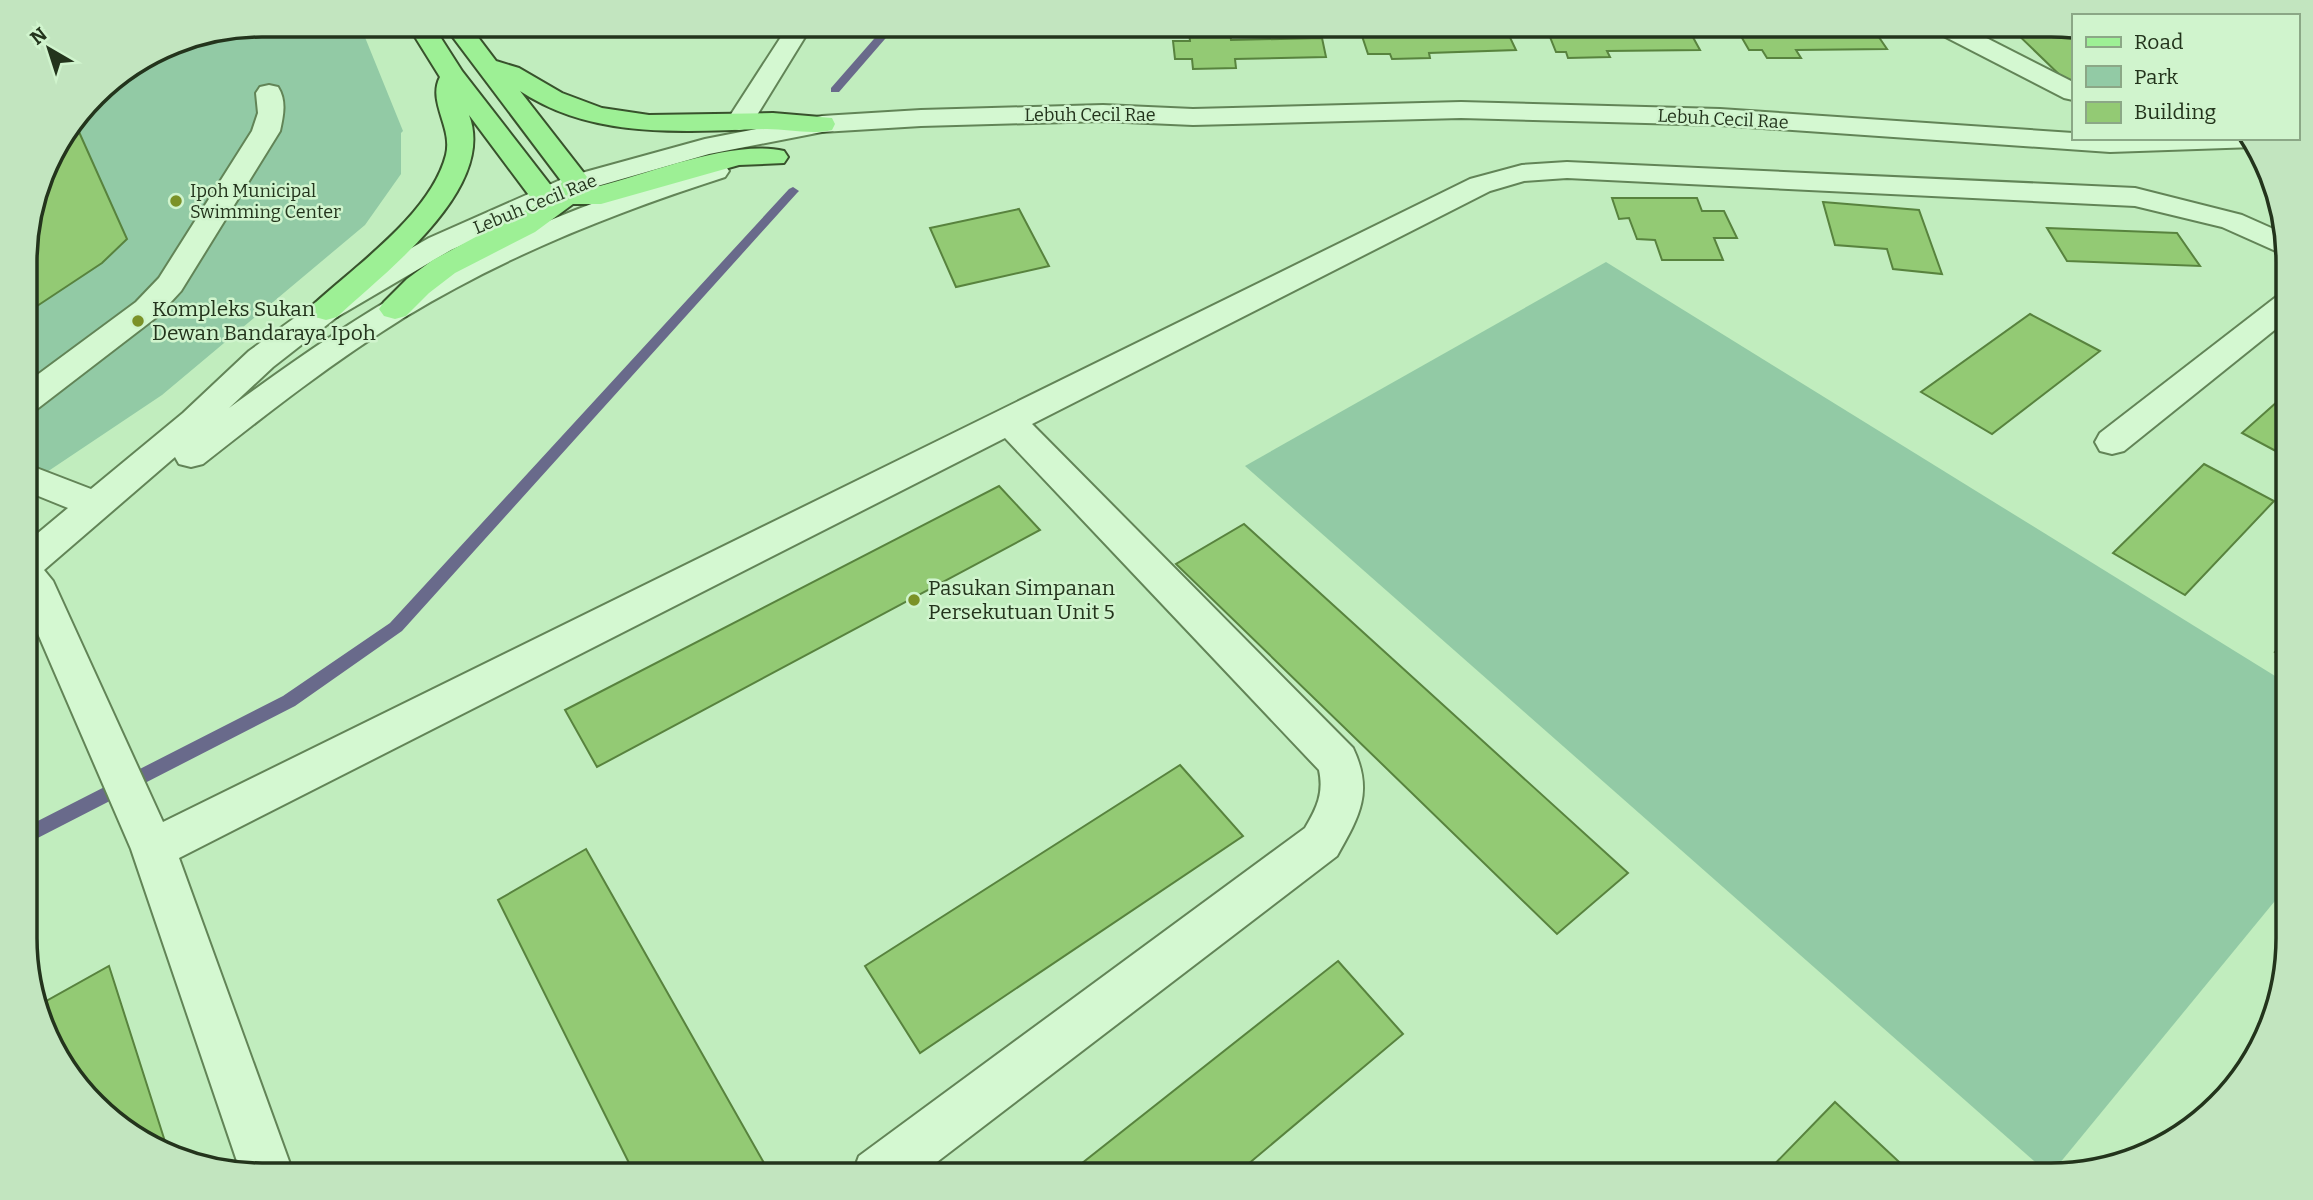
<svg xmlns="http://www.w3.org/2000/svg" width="2313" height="1200" viewBox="0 0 2313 1200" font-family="Bitter,serif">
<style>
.green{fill:#92caa5}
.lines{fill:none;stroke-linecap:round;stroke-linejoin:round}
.stream{fill:#696a8b;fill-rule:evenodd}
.building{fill:#93ca74;stroke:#58833e;stroke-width:2}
.minor-casing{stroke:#628457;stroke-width:4}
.major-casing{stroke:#38522c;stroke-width:4}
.minor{fill:#d4f8d1;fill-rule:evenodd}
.major{fill:#9df095;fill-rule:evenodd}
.poi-dot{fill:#7b9228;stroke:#d0f4cd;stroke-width:2.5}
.labels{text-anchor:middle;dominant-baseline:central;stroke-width:5;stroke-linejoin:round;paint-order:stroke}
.far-street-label{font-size:18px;fill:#23341c;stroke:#d0f4cd}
.far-poi-label{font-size:18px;fill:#23341c;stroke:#d0f4cd;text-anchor:start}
.poi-label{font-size:21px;fill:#23341c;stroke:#d0f4cd;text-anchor:start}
.rim{fill:none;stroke:#23341c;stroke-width:3.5}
</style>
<rect width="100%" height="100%" fill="#c1edbe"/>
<g class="green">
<path d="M262,25H360L403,131L401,133V174L365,225L162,395L26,486L25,246L49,157L105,84L172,42Z"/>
<path d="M1606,262L2288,684V885L2050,1175L1245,466Z"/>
</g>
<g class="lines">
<g class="stream">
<path d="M887,24H898L839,92H831V88Z"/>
<path d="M793,187L799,191L797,193L402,631L295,706L26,844V827L283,696L390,623L789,189Z"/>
</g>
</g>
<g class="building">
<path d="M1188,24H1229L1231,40L1322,38L1326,57L1235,59L1236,68L1193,69L1192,59H1175L1173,41H1190Z"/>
<path d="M1379,24H1417L1420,32L1506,29L1516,50L1429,53L1430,58L1392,59L1390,54H1368L1361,33L1382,32Z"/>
<path d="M1553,24H1594L1597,31L1689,30L1700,50L1607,51L1610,57L1568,58L1566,52H1556L1548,32H1557Z"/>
<path d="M1747,24H1780L1784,31L1874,30L1887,49L1796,50L1801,58H1767L1762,50H1749L1738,31H1751Z"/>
<path d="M2056,26L2073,30V83H2068L2011,28Z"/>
<path d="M75,123L127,239L102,263L25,314V246L49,157Z"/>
<path d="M1612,198H1697L1702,211H1724L1737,238H1714L1723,260H1662L1655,240L1637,239L1629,218L1619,219Z"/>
<path d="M1823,202L1919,210L1942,274L1893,269L1887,249L1835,245Z"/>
<path d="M1019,209L1049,266L956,287L930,228Z"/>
<path d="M2047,228L2177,233L2200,266L2067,261Z"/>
<path d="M2030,314L2100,351L1992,434L1921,392Z"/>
<path d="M2287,393V457L2242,433Z"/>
<path d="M2204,464L2274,501L2185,595L2113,553Z"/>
<path d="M999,486L1040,530L597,767L565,710Z"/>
<path d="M1244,524L1628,873L1557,934L1176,564Z"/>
<path d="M2288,638V660L2275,652Z"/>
<path d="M1180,765L1243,836L920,1053L865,966Z"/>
<path d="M586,849L764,1163L747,1175H635L498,900Z"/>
<path d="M1338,961L1403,1034L1235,1175H1067Z"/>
<path d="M109,966L169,1154L157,1151L73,1082L41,1004Z"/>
<path d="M1835,1102L1913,1175H1764Z"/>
</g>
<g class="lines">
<defs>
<g id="minor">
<path d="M786,24H810L805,37L749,128L739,130L729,128L726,122L781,37Z"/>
<path d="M1927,24H1959L2073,82V100L2064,98L1930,29Z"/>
<path d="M269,85L278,87C287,101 283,117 280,131L181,291L158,316L37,409L25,412V384L136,302L159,278L252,131L258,113L256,93L260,87Z"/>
<path d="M1461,102L1720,109L2073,133V138H2251L2255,147L2110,152L1720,125L1461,118L1193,125L1103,121L921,126L822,132L709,154L587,189L451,250L337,317L273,367L229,408C291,363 353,319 420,282C510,232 607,196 705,165L715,163L725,165L729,171L725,177C613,213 505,256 405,317C334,361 269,412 203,464L191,467L179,464L175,457L44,570L53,581L163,822L1470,179L1522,165L1567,162L2135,188L2242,215L2287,235V256L2222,227L2135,206L1567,178L1524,181L1490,191L1032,424L1353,748C1374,792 1359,817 1337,856L920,1175H852L859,1156L1305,828C1317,808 1324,793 1319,770L1005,438L179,858L294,1175L262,1176L240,1170L131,849L26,606V543L68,508L26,491V464L91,489L183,413L249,351L315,303L429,238L567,177L705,139L822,116L921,110L1103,105L1193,109Z"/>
<path d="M2287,294V320L2124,451L2112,454L2100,451L2095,442L2100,433L2276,297Z"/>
</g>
<path id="major" d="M407,24H432L462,71L552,187H558L562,182L443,24H468L496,61L519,68L562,93L602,108L649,115L773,113L832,118L835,124L832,130C811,135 788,129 767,129C683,131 594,140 520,91L587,177L591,183L589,187L600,186C650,173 734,139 784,151L788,157L784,163L739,165L601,204H573L535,232L455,273L429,293L406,316L395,319L384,316L379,309L384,302L407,279L433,260L539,203L534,202L469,115C497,189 385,272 337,317L326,320L315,317L310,310L315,303C358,264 431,213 446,155C453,127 427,102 440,77Z"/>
</defs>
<use href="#minor" class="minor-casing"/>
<use href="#major" class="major-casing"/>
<use href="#minor" class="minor"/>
<use href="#major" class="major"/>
</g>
<g class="poi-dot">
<circle cx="176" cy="201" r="7"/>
<circle cx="138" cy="321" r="7"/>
<circle cx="914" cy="600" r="7"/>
</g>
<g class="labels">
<g class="far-street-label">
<text x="1090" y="115">Lebuh Cecil Rae</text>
<text transform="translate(1723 119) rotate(3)">Lebuh Cecil Rae</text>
<text transform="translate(535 204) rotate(-22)">Lebuh Cecil Rae</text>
</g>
<g class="far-poi-label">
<text x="190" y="191">Ipoh Municipal<tspan x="190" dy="21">Swimming Center</tspan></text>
</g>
<g class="poi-label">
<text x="152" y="309">Kompleks Sukan<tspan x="152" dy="24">Dewan Bandaraya Ipoh</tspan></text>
<text x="928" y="588">Pasukan Simpanan<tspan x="928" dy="24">Persekutuan Unit 5</tspan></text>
</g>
</g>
<path d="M0 0H2313V1200H0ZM262 37H2051A225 225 0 0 1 2276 262V938A225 225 0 0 1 2051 1163H262A225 225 0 0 1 37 938V262A225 225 0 0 1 262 37Z" fill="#c2e5bf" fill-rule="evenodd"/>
<path class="rim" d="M262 37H2051A225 225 0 0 1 2276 262V938A225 225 0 0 1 2051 1163H262A225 225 0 0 1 37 938V262A225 225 0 0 1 262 37Z"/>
<rect x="2072" y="14" width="228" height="126" fill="#d0f4cd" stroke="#8ba786" stroke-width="2"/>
<rect x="2086" y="37" width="35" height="10" fill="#9df095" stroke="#8ba786" stroke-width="2"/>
<text x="2134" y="49" font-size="21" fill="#23341c">Road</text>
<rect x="2086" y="66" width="35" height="21" fill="#92caa5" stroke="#8ba786" stroke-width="2"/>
<text x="2134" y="84" font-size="21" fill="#23341c">Park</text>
<rect x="2086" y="102" width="35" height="21" fill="#93ca74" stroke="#8ba786" stroke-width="2"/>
<text x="2134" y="119" font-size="21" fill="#23341c">Building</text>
<g transform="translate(49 49) rotate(321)" stroke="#d0f4cd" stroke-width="5" paint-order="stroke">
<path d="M0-5L12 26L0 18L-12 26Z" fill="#23341c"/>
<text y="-10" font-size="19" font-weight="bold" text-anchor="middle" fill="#23341c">N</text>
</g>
</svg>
